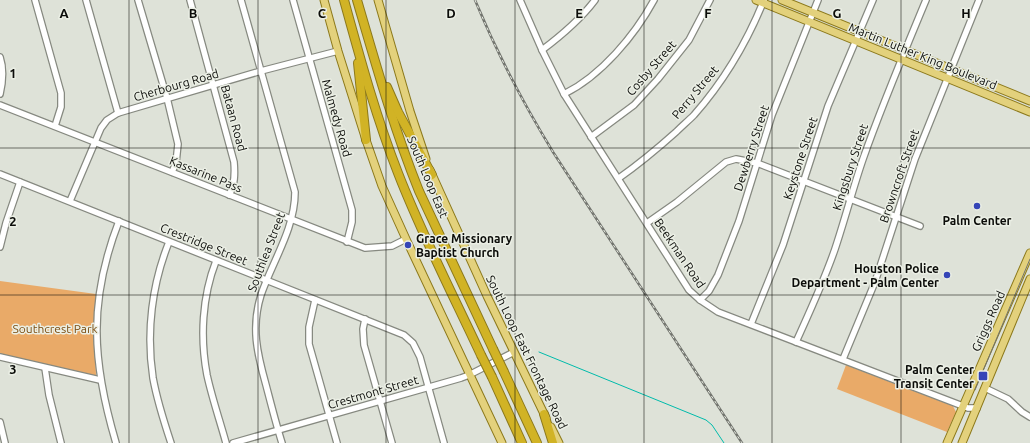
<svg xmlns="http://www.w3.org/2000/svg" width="1030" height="443" viewBox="0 0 1030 443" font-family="Ubuntu,sans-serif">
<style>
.green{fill:#e9aa68}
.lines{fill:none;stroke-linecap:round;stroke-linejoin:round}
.stream{stroke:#00bbab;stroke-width:1}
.minor-casing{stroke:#868980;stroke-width:8}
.major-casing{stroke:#8c791b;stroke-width:9}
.highway-casing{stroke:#8c791b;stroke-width:10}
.minor{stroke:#fff;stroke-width:5.5}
.major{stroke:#e3d17c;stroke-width:7}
.highway{stroke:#d1b325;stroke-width:8}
.tram{stroke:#72746e;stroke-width:1}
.rail-casing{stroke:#72746e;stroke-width:2.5}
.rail{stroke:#ebefe5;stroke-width:1;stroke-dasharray:3;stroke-linecap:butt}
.highway-bridge-casing{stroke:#8c791b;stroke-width:10;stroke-linecap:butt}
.highway-bridge{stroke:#d1b325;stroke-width:8}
.grid{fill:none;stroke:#0b0c09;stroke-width:1;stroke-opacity:0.55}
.poi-dot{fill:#3545b7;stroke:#ebefe5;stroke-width:1.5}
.labels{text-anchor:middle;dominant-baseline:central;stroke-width:3;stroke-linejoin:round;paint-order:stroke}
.street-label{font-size:12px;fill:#0b0c09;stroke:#ebefe5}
.poi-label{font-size:12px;font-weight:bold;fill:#0b0c09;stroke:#ebefe5;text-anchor:end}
.park-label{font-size:12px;fill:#7a4c10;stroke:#ebefe5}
.grid-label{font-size:13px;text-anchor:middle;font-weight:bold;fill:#0b0c09;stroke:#ebefe5;stroke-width:3;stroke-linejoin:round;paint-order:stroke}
</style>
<rect width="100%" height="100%" fill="#dee2d8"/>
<g class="green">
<path d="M0,281L96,294L94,325L96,375H94L0,354Z"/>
<path d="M846,365L953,406L956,412L947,432L837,389Z"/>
</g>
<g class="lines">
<path class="stream" d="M539,352L706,420L712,425L724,443"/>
<defs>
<g id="minor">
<path d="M35,0L61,93V107L55,126"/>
<path d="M86,0L118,113"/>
<path d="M138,0L167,98L178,144L176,163L172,172"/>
<path d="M190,0L234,162C235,174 235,185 229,195"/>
<path d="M241,0L295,192C295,229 272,262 261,295C251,327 257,353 266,385C271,404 276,424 282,443"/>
<path d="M293,0L352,210V222L347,242"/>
<path d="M520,0L542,50L564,94L689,290L700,300L718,312L968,408H977"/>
<path d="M542,50C562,35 580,20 595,0"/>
<path d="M0,57C4,69 3,81 0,94"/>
<path d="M564,94C601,76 635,35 654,0"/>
<path d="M0,105L365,248L392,246L406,239"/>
<path d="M591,137L634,105L658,79L689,40L710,0"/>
<path d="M0,174L404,335L413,343L420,357L444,443"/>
<path d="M619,178C639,164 657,149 676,132C682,126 688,121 694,115C724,81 747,42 764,0"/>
<path d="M70,201L101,128L107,120L118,113L261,71L338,51"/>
<path d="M647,223L677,202L726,162L736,159L757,163L920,226"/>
<path d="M169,242C152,284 146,332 153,378C157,400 164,422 171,443"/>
<path d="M0,247L6,223L20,182"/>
<path d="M216,261C202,297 200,338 207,375C212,398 220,421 226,443"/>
<path d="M315,300L309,327V344L337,443"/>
<path d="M700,300L709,291L718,275L739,221L772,115L818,0"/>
<path d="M365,319L363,329L364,345L392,443"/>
<path d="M751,324L783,245L828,106L873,0"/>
<path d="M796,342C810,311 824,281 835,249C845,219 853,188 863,159C882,105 904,53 926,0"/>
<path d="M0,357L100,380"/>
<path d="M843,359L875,282L915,159L979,0"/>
<path d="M45,368L49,395L61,443"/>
<path d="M985,388L1008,399L1022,412L1030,417"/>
<path d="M0,422L5,443"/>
<path d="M116,443C92,362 88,301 119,221"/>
<path d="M233,443L461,378L469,375L514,352"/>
</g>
<g id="major">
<path d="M324,0L338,51L366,140L382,186L406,239L502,443"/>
<path d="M378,0L410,111L426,159"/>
<path d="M756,0L1030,112"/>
<path d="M782,0L1030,101"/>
<path d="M430,170L487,296L546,418"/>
<path d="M551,427L559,443"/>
<path d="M947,443L1030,253"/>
<path d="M962,443L1030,279"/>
</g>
<g id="highway">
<path d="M344,0C360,58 376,117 398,173C422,235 453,295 481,355"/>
<path d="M357,0C376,65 394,129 419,191L493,349"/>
<path d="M358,63L366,140"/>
<path d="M387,87L398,112L432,175"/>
<path d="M504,372L537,443"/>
<path d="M492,377L522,443"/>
<path d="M544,414L553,443"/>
</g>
</defs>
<use href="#minor" class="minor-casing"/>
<use href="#major" class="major-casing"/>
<use href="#highway" class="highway-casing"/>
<use href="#minor" class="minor"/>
<use href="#major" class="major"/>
<use href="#highway" class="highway"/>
<path class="tram" d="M975,390L1030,259"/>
<defs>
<path id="rail" d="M475,0C497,53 523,103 553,152L742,443"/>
</defs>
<use href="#rail" class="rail-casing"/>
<use href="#rail" class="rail"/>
<defs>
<g id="highway-bridge">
<path d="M493,349L504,372"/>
<path d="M481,355L492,377"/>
</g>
</defs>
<use href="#highway-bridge" class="highway-bridge-casing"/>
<use href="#highway-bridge" class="highway-bridge"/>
</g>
<path class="grid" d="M129,0V443M258,0V443M386,0V443M515,0V443M644,0V443M772,0V443M901,0V443M0,148H1030M0,295H1030"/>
<g class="poi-dot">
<circle cx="977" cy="206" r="4"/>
<circle cx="408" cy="245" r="4"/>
<circle cx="947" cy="275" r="4"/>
<rect x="978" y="371" width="10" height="10" rx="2"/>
</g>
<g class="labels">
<g class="street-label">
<text transform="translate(923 56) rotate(22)">Martin Luther King Boulevard</text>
<text transform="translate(651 68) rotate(-49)">Cosby Street</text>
<text transform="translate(176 85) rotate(-16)">Cherbourg Road</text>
<text transform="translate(695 92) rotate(-50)">Perry Street</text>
<text transform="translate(234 118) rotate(75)">Bataan Road</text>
<text transform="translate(337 118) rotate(74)">Malmedy Road</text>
<text transform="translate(751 148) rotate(-72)">Dewberry Street</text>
<text transform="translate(800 158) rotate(-72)">Keystone Street</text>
<text transform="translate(850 167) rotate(-72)">Kingsbury Street</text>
<text transform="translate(206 174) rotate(22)">Kassarine Pass</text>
<text transform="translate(899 176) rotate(-71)">Browncroft Street</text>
<text transform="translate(428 177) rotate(67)">South Loop East</text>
<text transform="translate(204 244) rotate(22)">Crestridge Street</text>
<text transform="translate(266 252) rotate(-69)">Southlea Street</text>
<text transform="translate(680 253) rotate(56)">Beekman Road</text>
<text transform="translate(988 321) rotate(-66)">Griggs Road</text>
<text transform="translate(527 352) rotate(64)">South Loop East Frontage Road</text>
<text transform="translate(373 392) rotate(-16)">Crestmont Street</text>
</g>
<g class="poi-label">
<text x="977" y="220" text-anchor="middle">Palm Center</text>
<text x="416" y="238" text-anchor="start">Grace Missionary<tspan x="416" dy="14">Baptist Church</tspan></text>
<text x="939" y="268">Houston Police<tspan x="939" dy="14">Department - Palm Center</tspan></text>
<text x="974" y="369">Palm Center<tspan x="974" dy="14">Transit Center</tspan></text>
</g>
<g class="park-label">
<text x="55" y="328">Southcrest Park</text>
</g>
</g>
<g class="grid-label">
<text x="64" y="18">A</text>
<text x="193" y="18">B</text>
<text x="322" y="18">C</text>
<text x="451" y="18">D</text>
<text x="579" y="18">E</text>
<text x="708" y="18">F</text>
<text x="837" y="18">G</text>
<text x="966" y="18">H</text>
<text x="13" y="78">1</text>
<text x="13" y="226">2</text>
<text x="13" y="374">3</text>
</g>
</svg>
